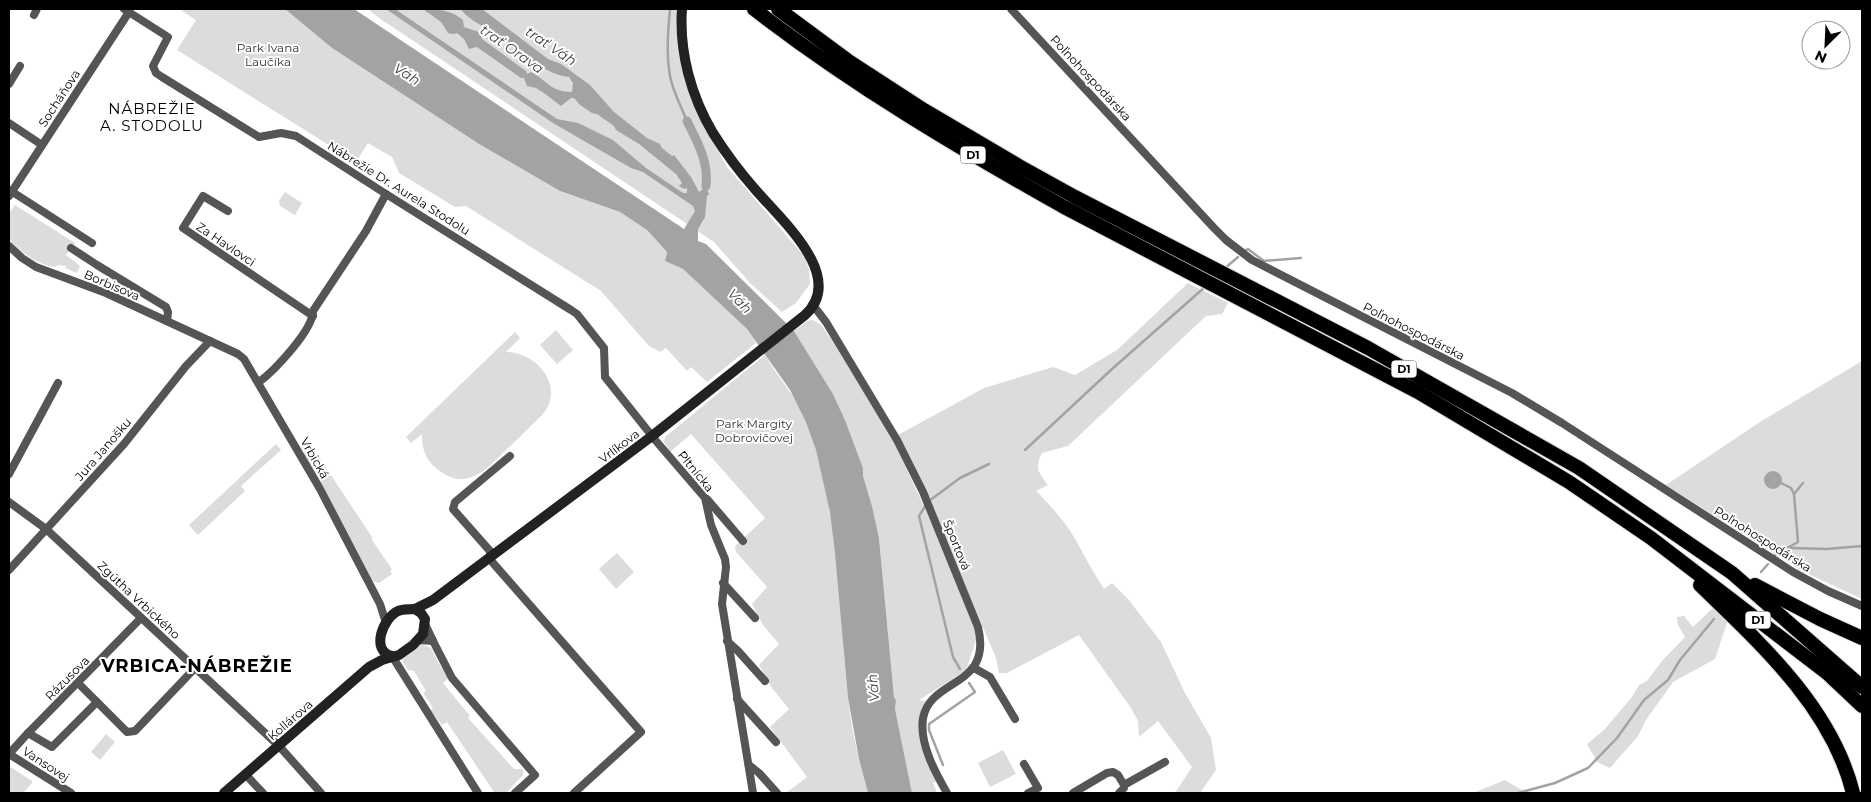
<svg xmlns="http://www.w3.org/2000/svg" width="1871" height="802" viewBox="0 0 1871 802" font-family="Montserrat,sans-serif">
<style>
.green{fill:#dcdcdc}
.water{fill:#a3a3a3}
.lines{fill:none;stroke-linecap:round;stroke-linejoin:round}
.stream{stroke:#a3a3a3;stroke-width:2.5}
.canal{stroke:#a3a3a3;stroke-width:9}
.highway-casing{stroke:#dbdbdb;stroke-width:16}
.street{stroke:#555;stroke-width:8}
.secondary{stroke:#222;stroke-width:10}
.highway{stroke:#000;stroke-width:14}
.labels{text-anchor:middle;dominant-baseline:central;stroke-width:4;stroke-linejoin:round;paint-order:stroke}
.shield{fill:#fff;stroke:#4c4c4c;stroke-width:1}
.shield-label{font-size:11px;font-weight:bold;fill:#000}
.park-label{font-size:12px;fill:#333;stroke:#fff}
.street-label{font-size:12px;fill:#000;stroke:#fff}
.water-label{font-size:14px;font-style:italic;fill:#444;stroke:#fff}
.quarter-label{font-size:15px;letter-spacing:1px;fill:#000;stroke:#fff}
.district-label{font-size:18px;font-weight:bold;letter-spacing:1px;fill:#000;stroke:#fff}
</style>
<rect width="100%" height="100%" fill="#fff"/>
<g class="green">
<path d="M179,9H285L332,48L479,144L560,191L620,212L647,230L667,252L665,261L683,269L747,329L756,343L707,382L691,367L687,371L666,348L660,352L649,346L601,291L466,206L455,207L399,173L392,157L368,143L356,162L177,50L196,20Z"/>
<path d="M368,9H678V45L683,73L693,104L727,167L805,257L809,270L810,284L796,303L782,312L750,283L714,242L379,18Z"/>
<path d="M285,192L302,203L295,215L280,206L279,201Z"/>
<path d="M15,205L75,243L66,255L80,266L77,273L65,268L66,266L57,265L56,267C37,265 22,253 9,239V213Z"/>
<path d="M1188,283L1228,303L1222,314L1206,316L1068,446L1042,453C1034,468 1039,473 1048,485L1036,491C1050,505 1064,520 1074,537C1084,555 1093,572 1104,589L1112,583L1128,599L1161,642L1185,693L1211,738L1216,770L1200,793H1175L1192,767L1158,721L1139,737L1138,721L1131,708L1079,635L1007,673H999L996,658L919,477L898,435L984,388L1053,367L1075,375L1117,350Z"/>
<path d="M813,320L821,325L832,340L893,440L928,515L974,625L977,637L967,668L959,675L919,700L934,702C918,727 931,754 941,779L933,783L937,793H912L895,709L896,702L894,697L879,538L872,506L863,476V468L845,420L833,394L794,331L807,321Z"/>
<path d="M556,330L573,350L557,364L540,345Z"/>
<path d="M515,332L520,338L506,352C538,352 566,388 542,415C530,427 518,439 505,451C485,471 465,493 436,468C426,460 421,447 422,434L411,443L406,437Z"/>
<path d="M765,355C769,360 771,366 775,371C787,388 799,403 807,423C840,510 838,605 848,697C851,729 859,761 868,793H786L807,777L770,727L789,709L772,688L759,665L779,644L763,625L752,604L767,587L736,552L735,546L765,518L691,434L670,452L664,442L665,437Z"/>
<path d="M1862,361V599L1800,570L1666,485L1760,422Z"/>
<path d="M276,444L281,450L241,486L245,491L198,535L189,525Z"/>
<path d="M308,447L313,448L372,537V540L392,569L390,571L392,574L379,583L372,581L304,455V452Z"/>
<path d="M617,553L634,572L616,589L599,569Z"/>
<path d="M1716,605L1729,617L1715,659L1673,682L1646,720L1638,736L1610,768L1597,762L1587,744L1604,730L1632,697L1639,685L1647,681L1662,661L1685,637L1678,625L1677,617L1684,616L1693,627Z"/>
<path d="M421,644L431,648L439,664L449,678L443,683L470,716L468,718L514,769H522L523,771V775L506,793H493L494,792L447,722L442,725L430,710L433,708L423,693L426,691L414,671L408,670L402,660Z"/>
<path d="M106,734L115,742L100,760L91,752Z"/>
<path d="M1003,750L1016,774L990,787L978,763Z"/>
<path d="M9,766L32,781V783L23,793H9Z"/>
<path d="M1505,780L1527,793H1473Z"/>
</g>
<g class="water">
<path d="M285,9H354L684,229L695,211L693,206L643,172L631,168L553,123L386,9H395L557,119L578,123L613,140L646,168L683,193H687V188L684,189L679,186L682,183L676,174L639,144L616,130L614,126L597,114L592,113L580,105L574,98H571L561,106L544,93L536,88L527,86L524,78H521L477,47L469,49L464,39L457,33L453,34L448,33L441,22L423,9C438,9 451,10 463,20L464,27L479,32L482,39L526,71L527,74L531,72C547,80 550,92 572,92L573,83L569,77C541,74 523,50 500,36C485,26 476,25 462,11L463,9H482L548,59L561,64L590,85L614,112L647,138L660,144L662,148L672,156L674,155L691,177L699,192L703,189V172L709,176L710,183L707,189L709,194L707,196L705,217L698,229V241L706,244L794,331L833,394L845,420L863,468V476L872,506L879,538L894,697L896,701L895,709L912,793H868L859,759L848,698L835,553L830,512L816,450L806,422L790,390L747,329L683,269L665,261L667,252L647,230L620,212L560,191L479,144L332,48Z"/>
<circle cx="1773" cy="480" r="9"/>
</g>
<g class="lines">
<g class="stream">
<path d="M670,9C668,31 666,53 670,76C673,92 681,106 687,121"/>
<path d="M1246,250L1248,249L1264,261L1301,258"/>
<path d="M1224,269L1238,257"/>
<path d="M1025,450L1112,369L1205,287"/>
<path d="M1781,483L1791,488L1794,494"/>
<path d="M929,501L960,478L989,464"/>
<path d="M926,505L919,516L953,657L960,669"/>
<path d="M1791,548L1827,549L1862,546"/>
<path d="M1775,555L1798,542L1794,494L1803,483"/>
<path d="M1761,572L1768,564"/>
<path d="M943,765L929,730V724L975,692L969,683"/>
<path d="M1518,793L1555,783L1588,768L1617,738L1644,700L1668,680L1680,660L1714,619"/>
</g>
<path class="canal" d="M687,121C697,141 709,162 706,186"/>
<defs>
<g id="highway">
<path d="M754,9C851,84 957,147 1064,207L1418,392L1569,482L1651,538L1827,673L1862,706"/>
<path d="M778,9L847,60L887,86L924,110L1019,166L1075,197L1368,348L1579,468L1732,573L1862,687"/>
<path d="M1700,585C1761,644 1832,708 1853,793"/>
<path d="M1755,585L1820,619L1862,638"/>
</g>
</defs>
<use href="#highway" class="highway-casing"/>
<g class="street">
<path d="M124,9L168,37L153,66L156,73L162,77L259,137L281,133L296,136L386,194L571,310L577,314L604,348L605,377L656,441L705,498L711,525L725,559L726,567L722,604L753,793"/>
<path d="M1011,9L1214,228L1226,240L1252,260L1512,393L1562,423L1793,572L1828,591L1862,606"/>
<path d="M34,15L37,9"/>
<path d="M9,84L20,66"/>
<path d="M9,123L42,145"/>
<path d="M11,191L92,243"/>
<path d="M9,196L129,12"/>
<path d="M228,211L203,196L183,228L313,316"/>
<path d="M9,246L22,258L36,267L106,293L238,354L244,359L320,489L380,604L386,623"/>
<path d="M71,248L97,265L166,307L168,312L167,321"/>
<path d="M813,305L826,322L897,440L923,492L978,627C993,688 931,677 923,718C919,743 935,772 947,793"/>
<path d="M259,382C274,371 313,330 313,311L366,231L386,194"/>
<path d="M510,456L455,502L453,509L490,551V558L493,563L641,732L574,793"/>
<path d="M9,474L58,383"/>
<path d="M707,499L743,541"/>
<path d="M9,502L46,529L279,746L321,793"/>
<path d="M9,570L124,444L186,366L210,341"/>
<path d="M723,583L755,618"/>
<path d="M418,640L433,641L425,624"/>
<path d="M433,641L452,678L535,775L515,793"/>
<path d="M727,641L738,651L765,681"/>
<path d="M392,656L478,793"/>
<path d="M974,668L990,677L1015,719"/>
<path d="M78,683L127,732L135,731L195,668"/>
<path d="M737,699L776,742"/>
<path d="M28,733L52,747L97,702"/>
<path d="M9,754L28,733L141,618"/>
<path d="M9,754L71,793"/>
<path d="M1024,764L1038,788L1028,793"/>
<path d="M749,765L759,773L777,793"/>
<path d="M246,775L263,793"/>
<path d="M1073,793L1107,773L1113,772L1118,775L1124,785L1165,762"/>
<path d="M1119,793L1124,788V785"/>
</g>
<g class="secondary">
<path d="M415,609L433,600L652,436L805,315C848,276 778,217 754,188C739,171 725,152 713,133C691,96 679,52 682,9"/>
<path d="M224,793L369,667L382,660L399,655L413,645L423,634L425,619L421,613L415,609C409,609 403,609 398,611C383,618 370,651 392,656"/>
</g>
<use href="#highway" class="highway"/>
</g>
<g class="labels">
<g class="shield">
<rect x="960.5" y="146.5" width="25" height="17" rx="4"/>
<rect x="1391.5" y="360.5" width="25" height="17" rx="4"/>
<rect x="1745.5" y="611.5" width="25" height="17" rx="4"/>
</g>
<g class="shield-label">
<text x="973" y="155">D1</text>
<text x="1404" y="369">D1</text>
<text x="1758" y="620">D1</text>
</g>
<g class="park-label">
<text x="268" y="47">Park Ivana<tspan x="268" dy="14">Laučíka</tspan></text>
<text x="754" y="423">Park Margity<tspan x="754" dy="14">Dobrovičovej</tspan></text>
</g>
<g class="street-label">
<text transform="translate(1091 78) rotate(47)">Poľnohospodárska</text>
<text transform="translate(59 98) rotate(-57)">Socháňova</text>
<text transform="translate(399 188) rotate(32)">Nábrežie Dr. Aurela Stodolu</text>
<text transform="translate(226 244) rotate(34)">Za Havlovci</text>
<text transform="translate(112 285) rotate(23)">Borbisova</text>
<text transform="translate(1414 331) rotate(27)">Poľnohospodárska</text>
<text transform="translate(619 446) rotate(-37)">Vrlíkova</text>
<text transform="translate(103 449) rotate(-49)">Jura Janošku</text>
<text transform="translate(315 458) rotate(60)">Vrbická</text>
<text transform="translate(696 471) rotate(51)">Pltnícka</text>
<text transform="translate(1763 539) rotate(32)">Poľnohospodárska</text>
<text transform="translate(957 545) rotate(68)">Športová</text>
<text transform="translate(139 600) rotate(43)">Zgútha Vrbického</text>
<text transform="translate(67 678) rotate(-45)">Rázusova</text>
<text transform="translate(290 720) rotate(-41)">Kollárova</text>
<text transform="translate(46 764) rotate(33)">Vansovej</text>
</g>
<g class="water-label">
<text transform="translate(551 46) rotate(34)">trať Váh</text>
<text transform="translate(512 49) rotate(35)">trať Orava</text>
<text transform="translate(407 74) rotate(32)">Váh</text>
<text transform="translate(740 301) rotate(46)">Váh</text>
<text transform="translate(873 688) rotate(-95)">Váh</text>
</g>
<g class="quarter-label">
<text x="152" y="108">NÁBREŽIE<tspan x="152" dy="17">A. STODOLU</tspan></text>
</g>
<g class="district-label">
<text x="197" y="666">VRBICA-NÁBREŽIE</text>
</g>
</g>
<rect width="1871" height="802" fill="none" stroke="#000000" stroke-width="20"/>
<g transform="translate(1826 45) rotate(204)"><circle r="24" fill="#ffffff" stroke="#999999"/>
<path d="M0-4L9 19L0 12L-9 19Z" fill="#000000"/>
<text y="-8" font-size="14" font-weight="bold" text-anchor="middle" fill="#000000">N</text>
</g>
</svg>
